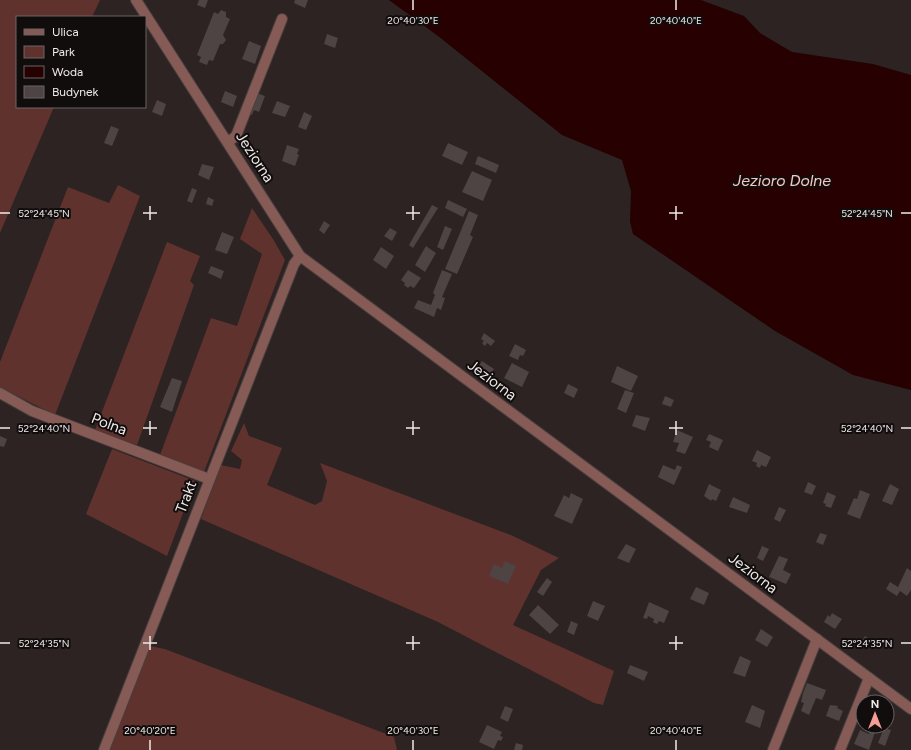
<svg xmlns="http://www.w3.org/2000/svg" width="911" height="750" viewBox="0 0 911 750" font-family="Figtree,sans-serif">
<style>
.green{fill:#60322e}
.water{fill:#270001}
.building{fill:#4e4443}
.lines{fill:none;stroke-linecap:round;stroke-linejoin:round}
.minor-casing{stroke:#473f3e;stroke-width:12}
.minor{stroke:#865a55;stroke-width:10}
.ticks{fill:none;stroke:#f0eae9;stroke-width:1.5}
.labels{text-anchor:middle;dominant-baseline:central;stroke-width:4;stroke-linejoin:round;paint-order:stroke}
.street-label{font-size:15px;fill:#f0eae9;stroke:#110d0d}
.water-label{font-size:16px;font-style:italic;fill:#fbc7c0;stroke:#110d0d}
.ticks-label{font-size:10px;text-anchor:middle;fill:#f0eae9;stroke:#110d0d;stroke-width:4;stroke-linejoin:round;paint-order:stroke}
</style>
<rect width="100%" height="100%" fill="#2c2322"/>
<g class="green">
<path d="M0,0H100L92,17H17V107H54L0,233Z"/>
<path d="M118,185L140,196L55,415L0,387V362L68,187L109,203Z"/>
<path d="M252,208L273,239L285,260L204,472L160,455L211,318L237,326L262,254L240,239Z"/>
<path d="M167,242L200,256L190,281L194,285L137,445L95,430Z"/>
<path d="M244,423L249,436L282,448L267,485L315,505L322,501L327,481L320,463L513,536L559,558L541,570L513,625L614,671L603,705L594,703L438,622L201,519L221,465L240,469L242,460L231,451Z"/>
<path d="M112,449L195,481L167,556L86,514Z"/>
<path d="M150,646L165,649L394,737L397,750H108Z"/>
</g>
<path class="water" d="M389,0H701L744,16L760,33L792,52L873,64L911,75V390L853,375L775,331L633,234L630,222L631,191L622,160L562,135L438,36Z"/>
<g class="building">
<path d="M199,0H208L205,8L197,5Z"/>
<path d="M295,0H308L305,8L294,3Z"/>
<path d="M221,10L226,12V17L230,19L223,35L226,40L223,44H220L213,61L209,60L207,65L199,62L201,57L197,55L214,12L218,14Z"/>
<path d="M327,34L338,38L335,48L324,44Z"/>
<path d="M249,41L261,46L255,64L242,59Z"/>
<path d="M225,91L237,96L233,107L221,102Z"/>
<path d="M254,92L265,96L259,112L254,110L252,115L246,112Z"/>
<path d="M157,100L166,104L162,116L152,112Z"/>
<path d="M277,101L290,106L285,117L272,113Z"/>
<path d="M304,112L312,116L306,130L298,127Z"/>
<path d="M111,126L119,129L112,146L104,143Z"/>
<path d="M448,143L468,152L462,165L442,156Z"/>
<path d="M287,145L299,149L297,154L299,155L295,166L282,161Z"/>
<path d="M478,156L499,165L496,173L475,164Z"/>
<path d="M202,164L214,167L209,180L198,175Z"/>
<path d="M472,171L492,180L483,201L462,192Z"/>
<path d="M192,188L197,190L192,203L187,201Z"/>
<path d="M208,197L214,200L212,206L206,204Z"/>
<path d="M448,200L467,209L463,217L445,208Z"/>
<path d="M432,205L438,208L413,248L409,245Z"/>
<path d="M469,211L478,215L470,235L473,237L457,274L445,269Z"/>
<path d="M324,221L330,225L324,234L319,230Z"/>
<path d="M445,226L452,229L443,250L437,247Z"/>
<path d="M390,228L397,232L392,241L384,236Z"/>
<path d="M222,232L234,237L227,254L215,250Z"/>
<path d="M426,246L436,253L425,272L415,265Z"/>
<path d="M381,247L394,256L386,269L373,260Z"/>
<path d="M211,266L224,271L221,279L208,273Z"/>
<path d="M408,270L421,278L414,288L410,286L408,288L404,285L405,283L401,280Z"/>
<path d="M442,270L452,274L442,297L445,298L441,310L437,308L434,317L414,308L418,300L431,305L435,295L433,293Z"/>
<path d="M484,333L495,341L491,346L487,343L485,346L482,343L484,341L481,339Z"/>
<path d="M515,344L526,350L523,356L520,355L518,360L509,356Z"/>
<path d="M482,361L494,369L488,379L476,371Z"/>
<path d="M512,363L529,372L522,387L504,378Z"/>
<path d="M617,366L638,376L631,391L611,382Z"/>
<path d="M172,378L182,381L172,412L160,407Z"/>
<path d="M568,384L578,389L574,398L564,393Z"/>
<path d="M625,390L634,393L626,413L617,409Z"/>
<path d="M665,396L674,400L671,407L662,404Z"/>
<path d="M636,415L650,418L645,431L632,426Z"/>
<path d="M677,430L693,437L685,454L676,451L679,443L673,442Z"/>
<path d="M709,434L723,440L718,451L709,447L711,442L706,440Z"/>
<path d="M0,436L7,439L4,447L0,446Z"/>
<path d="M757,450L771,457L766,467L761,465L760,468L756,466L757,463L752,461Z"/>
<path d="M663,465L675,470L677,465L682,467L674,485L658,477Z"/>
<path d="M808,482L816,486L812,495L804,492Z"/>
<path d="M709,484L721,490L716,501L712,499L711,501L704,496Z"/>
<path d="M890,484L899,489L892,505L882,501Z"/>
<path d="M860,490L870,494L860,519L847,514L854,498L857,499Z"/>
<path d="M827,492L836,496L831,508L825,506L826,504L823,503Z"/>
<path d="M571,493L583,499L572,524L554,516L564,495L569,498Z"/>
<path d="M733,497L750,505L747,513L729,507Z"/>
<path d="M779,507L786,510L780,522L774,519Z"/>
<path d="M820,533L827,535L823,545L816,542Z"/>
<path d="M626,544L636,549L629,563L617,558Z"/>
<path d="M762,546L769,549L763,561L757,558Z"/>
<path d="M779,556L788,559L783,570L791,574L786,584L769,577Z"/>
<path d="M505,561L516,566L508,584L489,576L494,564L502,568Z"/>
<path d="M907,568L911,571V590L907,596L900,591L897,596L886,589L890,582L898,587Z"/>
<path d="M547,578L552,582L543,596L537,592Z"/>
<path d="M696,587L709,593L704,605L690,599Z"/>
<path d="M593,601L605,606L598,621L587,616Z"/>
<path d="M649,602L669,611L664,623L659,621L657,624L653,622L654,619L648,616L647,619L643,618Z"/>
<path d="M538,605L559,625L550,634L529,615Z"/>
<path d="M832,613L842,619L835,629L824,622L828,615L830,617Z"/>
<path d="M571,621L578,624L574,635L567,632Z"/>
<path d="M761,629L773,637L767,647L755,640Z"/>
<path d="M865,636L876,643L872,648L868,645L866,648L863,646L865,643L862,641Z"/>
<path d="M740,656L751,661L745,677L733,673Z"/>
<path d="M630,665L648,672L644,681L627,673Z"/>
<path d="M807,683L826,690L822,700L816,698L809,715L801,711L804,703L801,702L803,693Z"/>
<path d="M752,705L765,711L760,728L745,722Z"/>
<path d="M830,705L838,706L837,708L843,711L839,721L826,716Z"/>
<path d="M505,706L513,709L508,722L500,718Z"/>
<path d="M487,725L502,732L500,736L503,737L501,741L498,740L494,749L479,742Z"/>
<path d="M884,728L891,730L885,746L878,743Z"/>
<path d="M860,730L869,734L870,730L875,732L869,750L854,744Z"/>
<path d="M516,743L523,745L522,750H514Z"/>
</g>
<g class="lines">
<defs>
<g id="minor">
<path d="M136,0L300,256L911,709"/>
<path d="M228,142L236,136L282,19"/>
<path d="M0,393L32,411L209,479"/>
<path d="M104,750L294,264L300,256"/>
<path d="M773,750L817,639"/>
<path d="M840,750L869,678"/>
</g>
</defs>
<use href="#minor" class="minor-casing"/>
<use href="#minor" class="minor"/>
</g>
<path class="ticks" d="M413,0V10M676,0V10M150,206V220M413,206V220M676,206V220M0,213H10M143,213H157M406,213H420M669,213H683M901,213H911M150,421V435M413,421V435M676,421V435M0,428H10M143,428H157M406,428H420M669,428H683M901,428H911M150,636V650M413,636V650M676,636V650M0,643H10M143,643H157M406,643H420M669,643H683M901,643H911M150,740V750M413,740V750M676,740V750"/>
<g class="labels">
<g class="street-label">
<text transform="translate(255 157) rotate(57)">Jeziorna</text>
<text transform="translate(492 380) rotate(37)">Jeziorna</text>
<text transform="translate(109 424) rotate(21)">Polna</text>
<text transform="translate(186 497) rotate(-69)">Trakt</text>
<text transform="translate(753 573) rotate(37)">Jeziorna</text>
</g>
<g class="water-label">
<text x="782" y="180">Jezioro Dolne</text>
</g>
</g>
<g class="ticks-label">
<text x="413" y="24">20°40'30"E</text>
<text x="676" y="24">20°40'40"E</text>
<text x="44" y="217">52°24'45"N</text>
<text x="867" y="217">52°24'45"N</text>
<text x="44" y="432">52°24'40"N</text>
<text x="867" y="432">52°24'40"N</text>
<text x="44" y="647">52°24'35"N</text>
<text x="867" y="647">52°24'35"N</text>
<text x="150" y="734">20°40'20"E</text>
<text x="413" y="734">20°40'30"E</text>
<text x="676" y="734">20°40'40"E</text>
</g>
<rect x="16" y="16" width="130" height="92" fill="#110d0d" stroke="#6a6565"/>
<rect x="24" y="29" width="20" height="6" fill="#865a55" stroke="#6a6565"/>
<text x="52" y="36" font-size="12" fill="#f0eae9">Ulica</text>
<rect x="24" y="46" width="20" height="12" fill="#60322e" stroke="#6a6565"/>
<text x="52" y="56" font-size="12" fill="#f0eae9">Park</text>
<rect x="24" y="66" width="20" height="12" fill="#270001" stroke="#6a6565"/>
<text x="52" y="76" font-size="12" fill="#f0eae9">Woda</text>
<rect x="24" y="86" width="20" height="12" fill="#4e4443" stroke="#6a6565"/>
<text x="52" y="96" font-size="12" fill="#f0eae9">Budynek</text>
<g transform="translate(875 714)"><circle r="19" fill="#110d0d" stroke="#6a6565"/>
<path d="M0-3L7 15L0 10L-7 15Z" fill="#f59c93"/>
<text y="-6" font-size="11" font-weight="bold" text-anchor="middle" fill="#f0eae9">N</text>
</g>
</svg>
